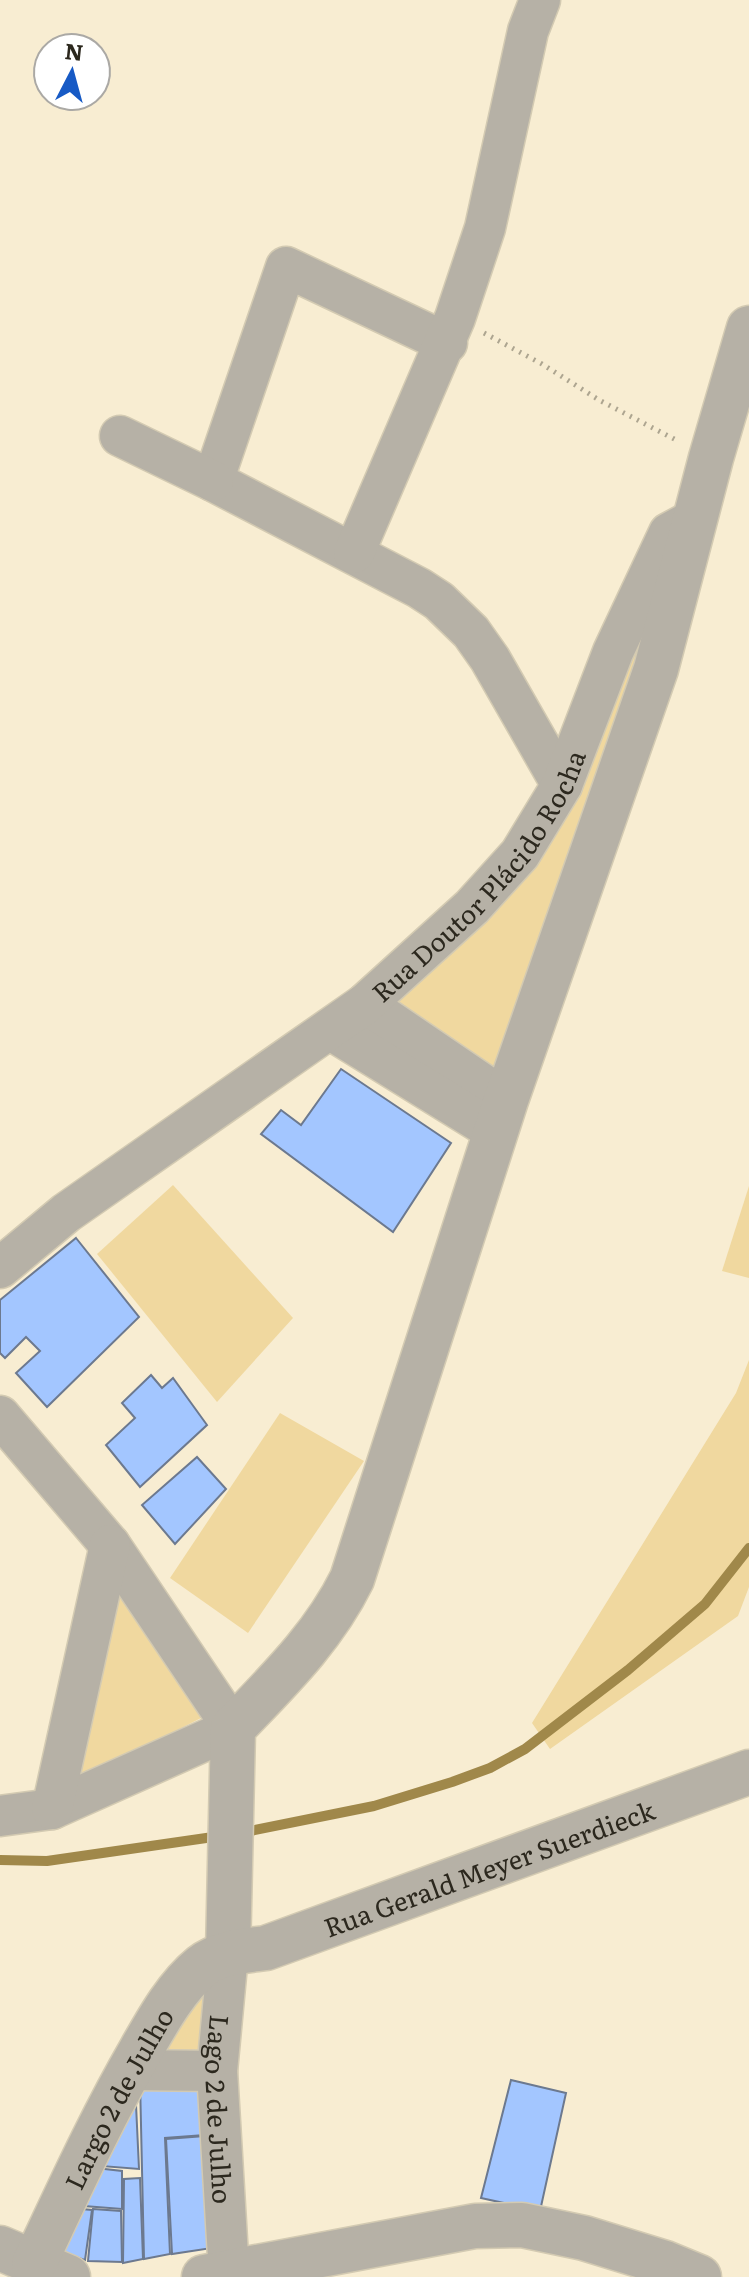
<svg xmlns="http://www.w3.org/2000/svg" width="749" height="2277" viewBox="0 0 749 2277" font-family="Literata,serif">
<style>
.green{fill:#f0d89f}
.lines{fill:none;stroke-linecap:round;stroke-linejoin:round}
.stream{stroke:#a0884a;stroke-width:10}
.building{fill:#a3c6ff;stroke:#6c798f;stroke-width:2}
.minor-casing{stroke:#d3cab2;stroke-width:43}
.tertiary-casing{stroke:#d3cab2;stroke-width:47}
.path{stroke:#ada590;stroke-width:5;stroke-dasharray:2 6;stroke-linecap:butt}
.minor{stroke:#b6b1a6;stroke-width:40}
.tertiary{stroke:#b6b1a6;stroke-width:44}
.labels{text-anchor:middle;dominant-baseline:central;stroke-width:8;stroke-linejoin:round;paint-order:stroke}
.street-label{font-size:26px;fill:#2c281e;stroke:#fff}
</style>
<rect width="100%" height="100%" fill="#f8edd2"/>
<g class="green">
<path d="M668,566L501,1081L387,1000L480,915Z"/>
<path d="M173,1185L293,1318L217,1402L97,1254Z"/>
<path d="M749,1186V1278L722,1271Z"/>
<path d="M749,1360V1587L738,1616L550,1749L532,1723L736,1393Z"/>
<path d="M280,1413L364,1461L248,1633L170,1578Z"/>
<path d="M118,1590L207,1715L75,1782Z"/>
<path d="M204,1986L207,2063L151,2061Z"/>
</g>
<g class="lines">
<g class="stream">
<path d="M240,1833L374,1806L452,1782L490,1768L525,1749L628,1670L705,1604L749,1548"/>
<path d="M0,1860L47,1861L220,1836"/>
</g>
</g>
<g class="building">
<path d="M341,1069L451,1143L393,1232L261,1134L281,1110L301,1125Z"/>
<path d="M76,1238L139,1317L47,1407L16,1373L40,1351L26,1337L5,1358L0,1353V1300Z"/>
<path d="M151,1375L162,1388L173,1378L207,1425L140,1487L106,1445L135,1418L122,1403Z"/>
<path d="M197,1457L226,1489L175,1544L142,1505Z"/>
<path d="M204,2075L205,2135L165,2138L170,2254L144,2259L140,2080Z"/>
<path d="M511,2080L566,2093L540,2211L481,2198Z"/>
<path d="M135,2083L139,2169L88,2165Z"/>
<path d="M205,2136L212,2248L172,2254L166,2139Z"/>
<path d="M87,2167L122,2171V2209L71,2205Z"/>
<path d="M140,2178L143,2259L123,2263L124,2179Z"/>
<path d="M70,2208L92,2210L85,2260L53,2250Z"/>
<path d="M93,2209L121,2211L122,2262L88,2261Z"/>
</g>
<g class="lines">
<defs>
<g id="minor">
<path d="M447,343L286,267L213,481L419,588L439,601L471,632L490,659L562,785"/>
<path d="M120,436L213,481"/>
<path d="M354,553L455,318L485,228L528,31L540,0"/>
<path d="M365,1004L506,1100"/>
<path d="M331,1030L496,1132"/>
<path id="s1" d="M0,1268L66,1213L365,1004L472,907L520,854L562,785L613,652L669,533L695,519"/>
<path d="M0,1416L110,1545L233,1728L52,1809L0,1816"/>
<path d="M52,1809L110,1545"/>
<path id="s2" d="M228,1954L217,2071L229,2274"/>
<path d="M129,2070L217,2071"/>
</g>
<g id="tertiary">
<path d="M228,1954L233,1728C277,1682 323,1638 352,1579L506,1100L656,669L711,458L749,328"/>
<path d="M0,2248L68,2277"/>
<path id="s3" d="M34,2264C68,2192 101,2119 141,2050C157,2022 176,1987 202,1966C220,1952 244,1951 266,1948L749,1772"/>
<path d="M204,2277L475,2226L522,2225L584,2238L665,2263L699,2277"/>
</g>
</defs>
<use href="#minor" class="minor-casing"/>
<use href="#tertiary" class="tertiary-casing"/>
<path class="path" d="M484,333L542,364L599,400L678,441"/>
<use href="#minor" class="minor"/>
<use href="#tertiary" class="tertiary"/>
</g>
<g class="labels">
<g class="street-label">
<text stroke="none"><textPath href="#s1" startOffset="624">Rua Doutor Plácido Rocha</textPath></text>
<text stroke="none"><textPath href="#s3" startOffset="648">Rua Gerald Meyer Suerdieck</textPath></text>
<text stroke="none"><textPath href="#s3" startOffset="186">Largo 2 de Julho</textPath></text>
<text stroke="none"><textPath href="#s2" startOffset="156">Lago 2 de Julho</textPath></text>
</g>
</g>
<g transform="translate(72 72) rotate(6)"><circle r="38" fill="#ffffff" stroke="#aba9a5" stroke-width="2"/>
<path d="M0-6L14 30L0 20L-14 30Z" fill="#175ac5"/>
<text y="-12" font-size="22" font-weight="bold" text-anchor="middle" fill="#2c281e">N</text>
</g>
</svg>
